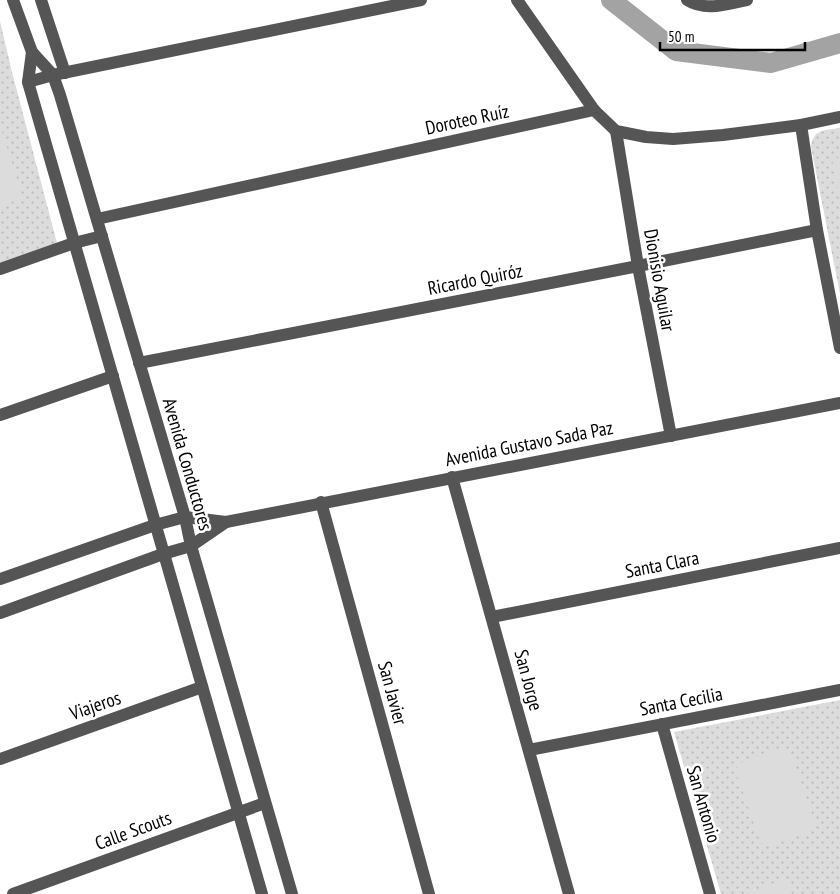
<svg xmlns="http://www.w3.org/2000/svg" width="840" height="894" viewBox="0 0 840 894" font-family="'PT Sans Narrow',sans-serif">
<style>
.park{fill:url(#park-dots)}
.pitch{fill:#dcdcdc}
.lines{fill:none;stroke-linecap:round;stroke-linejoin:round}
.canal{stroke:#a3a3a3;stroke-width:20}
.minor{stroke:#555;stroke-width:12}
.labels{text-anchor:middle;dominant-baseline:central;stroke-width:5;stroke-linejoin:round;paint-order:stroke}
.street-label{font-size:19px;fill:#000;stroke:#fff}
</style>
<defs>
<pattern id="park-dots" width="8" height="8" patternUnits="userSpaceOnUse" patternTransform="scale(1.25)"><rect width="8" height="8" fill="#dcdcdc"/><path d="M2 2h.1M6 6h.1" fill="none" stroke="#bbb" stroke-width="1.8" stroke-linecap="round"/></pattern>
</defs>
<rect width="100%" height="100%" fill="#fff"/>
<g class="park">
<path d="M0,21L12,72L57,243L0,263Z"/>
<path d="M840,128V294L811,147C813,129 825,130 840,128Z"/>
<path d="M840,700V894H721L674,732Z"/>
</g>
<g class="pitch">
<path d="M0,125L23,198L0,206Z"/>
<path d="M840,157V205L832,159Z"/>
<path d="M781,748L787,749L791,754L815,822L814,828L811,831L770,846H765L760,841L736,773L737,767L740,763Z"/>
<path d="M786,879L792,894H744Z"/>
</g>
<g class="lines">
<path class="canal" d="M611,0L676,51L771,63L840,43"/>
<g class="minor">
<path d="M13,0L32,52L53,75L60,95L185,517L191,546L292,894"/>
<path d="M41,0L65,73"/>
<path d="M517,0L594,110"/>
<path d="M687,0C706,12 727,4 747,0"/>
<path d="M32,52L28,82L262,894"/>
<path d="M28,82L53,75L421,0"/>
<path d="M801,125L817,230L840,348"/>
<path d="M616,131L638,266L671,436"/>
<path d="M97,219L594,110L616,131L646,137L673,139L723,135L801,125L840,117"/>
<path d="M0,269L74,243L102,236"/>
<path d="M139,363L638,266L817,230"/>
<path d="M0,415L113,376"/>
<path d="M452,477L569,894"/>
<path d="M321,502L429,894"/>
<path d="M0,579L155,525L185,517L226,522L840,403"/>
<path d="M0,613L163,554L191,546L226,522"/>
<path d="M492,617L840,548"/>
<path d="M662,724L710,894"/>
<path d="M529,750L840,690"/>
<path d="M0,759L202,687"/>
<path d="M13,894L265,803"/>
</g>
</g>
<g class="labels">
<g class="street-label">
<text transform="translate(467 119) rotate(-12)">Doroteo Ruíz</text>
<text transform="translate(475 279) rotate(-11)">Ricardo Quiróz</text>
<text transform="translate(660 280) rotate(80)">Dionisio Aguilar</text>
<text transform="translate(529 443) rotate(-11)">Avenida Gustavo Sada Paz</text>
<text transform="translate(188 464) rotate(74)">Avenida Conductores</text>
<text transform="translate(662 564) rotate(-11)">Santa Clara</text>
<text transform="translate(529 680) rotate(75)">San Jorge</text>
<text transform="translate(393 693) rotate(75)">San Javier</text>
<text transform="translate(681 701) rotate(-11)">Santa Cecilia</text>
<text transform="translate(95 705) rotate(-19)">Viajeros</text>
<text transform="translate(704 804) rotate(74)">San Antonio</text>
<text transform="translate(133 830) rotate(-20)">Calle Scouts</text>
</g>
</g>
<path d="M660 42v8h145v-8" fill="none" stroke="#000000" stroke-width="2.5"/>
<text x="668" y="42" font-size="15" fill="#000000" stroke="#ffffff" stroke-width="4" paint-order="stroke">50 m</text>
</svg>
